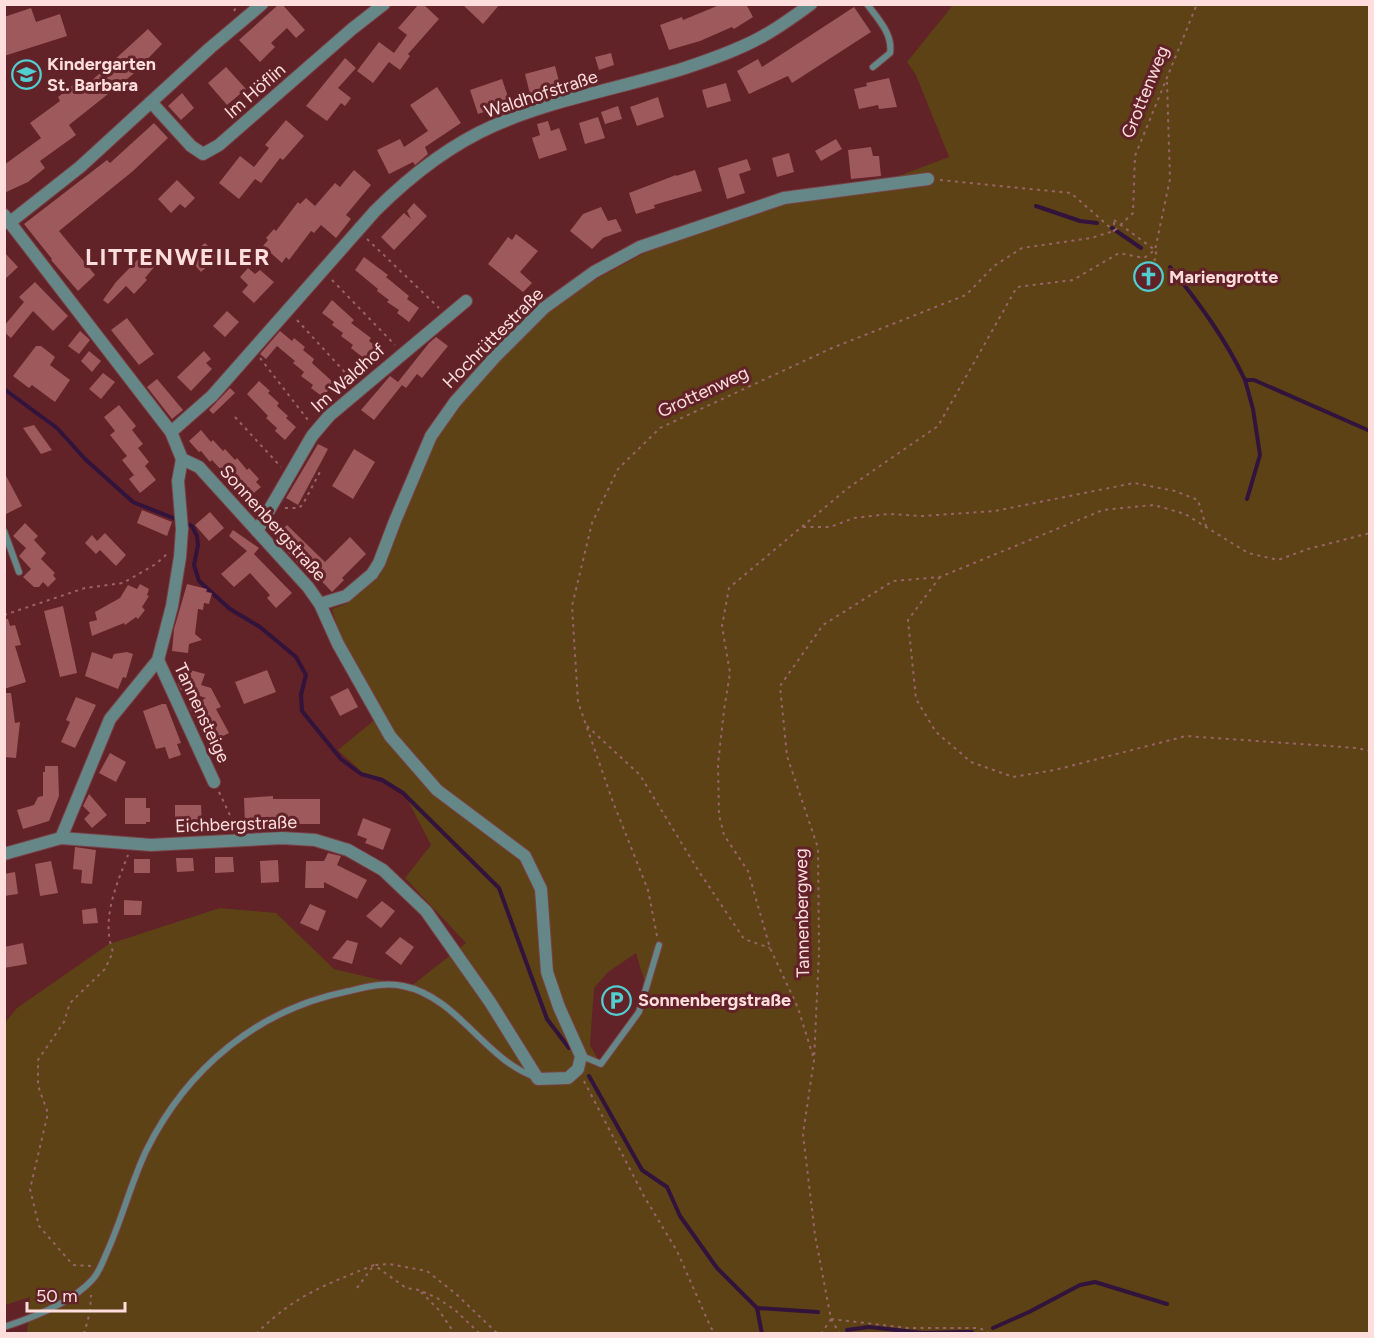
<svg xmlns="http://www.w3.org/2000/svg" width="1374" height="1338" viewBox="0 0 1374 1338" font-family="Figtree,sans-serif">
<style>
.green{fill:#5d4215;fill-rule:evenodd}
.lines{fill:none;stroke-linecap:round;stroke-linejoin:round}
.stream{stroke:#32133c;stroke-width:4}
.building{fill:#9e595c}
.service-casing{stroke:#7a4045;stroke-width:8}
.minor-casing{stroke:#7a4045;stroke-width:14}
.path{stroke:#986467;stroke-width:2;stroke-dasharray:3 4.5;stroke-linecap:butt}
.service{stroke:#668787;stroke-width:6}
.minor{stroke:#668787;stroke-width:12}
.labels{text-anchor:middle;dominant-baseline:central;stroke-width:6;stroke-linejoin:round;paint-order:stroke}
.poi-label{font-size:18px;font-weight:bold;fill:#fedddd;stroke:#612228;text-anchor:start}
.street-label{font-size:18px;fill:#fedddd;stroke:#612228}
.district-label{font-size:24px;font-weight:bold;letter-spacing:1.5px;fill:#fedddd;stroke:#612228}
</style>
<rect width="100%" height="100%" fill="#612228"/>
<path class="green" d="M953,5H1369V1333H27L30,1297L5,1305L4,1024L17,1008L109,944L220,908L276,913L334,969L410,987L466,943L405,878L431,845L403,791L383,778L363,773L338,750L383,713L341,640L332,609L346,604L380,575L412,488L435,441L454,410L541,317L575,291L657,246L790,199L895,187L896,177L949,157L916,75L907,62ZM636,953L644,980L639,1012L600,1063L590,1045L594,988L608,972Z"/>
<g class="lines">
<g class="stream">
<path d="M1036,206L1080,221L1097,223"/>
<path d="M1112,228L1141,248"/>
<path d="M1170,267C1199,303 1225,338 1245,380H1254L1370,431"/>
<path d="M1245,380L1253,409L1260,455L1247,499"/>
<path d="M4,389L57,428L85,459L133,502L178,520"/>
<path d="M185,523L192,526L197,536L198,545L194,565L199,581L230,609L260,627L296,657L306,675L301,695L302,711L341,759L361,774L382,780L403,793L499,888L547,1019L569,1048"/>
<path d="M589,1076L642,1170L667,1187L680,1216L717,1268L757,1308L762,1334"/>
<path d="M757,1308L818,1312"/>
<path d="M993,1328L1029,1312L1080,1285L1095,1282L1167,1304"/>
<path d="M847,1330L869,1327L923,1333L961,1332L963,1334"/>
<path d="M961,1332H972"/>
</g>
</g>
<g class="building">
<path d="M279,4H282L305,30L296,38L287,28L271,43L275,47L260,62L239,40Z"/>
<path d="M419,4H423L439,19L408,54L410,56L400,70L389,62L373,83L357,71L379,42L394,53L407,35L398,28Z"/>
<path d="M462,4H500L483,24Z"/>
<path d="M722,4H746L753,17L734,29L732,27L700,41L669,50L660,25L682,17L683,20Z"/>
<path d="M854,7L871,32L792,83L788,76L749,94L737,71L758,59L762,67Z"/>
<path d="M31,8L36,22L60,14L67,36L4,56V17Z"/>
<path d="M148,29L162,44L132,75L69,125L76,135L40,161L45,168L28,182L4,193V165L41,138L30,123L60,101L58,97L82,78L87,85Z"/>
<path d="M611,53L614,65L599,70L595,57Z"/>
<path d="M345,58L356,68L338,88L351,98L345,106L341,103L327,121L306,106Z"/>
<path d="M555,66L561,89L531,98L525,74Z"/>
<path d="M226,67L246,89L227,105L208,83Z"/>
<path d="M889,78L897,107L879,109L878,105L859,109L854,89L867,86L866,83Z"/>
<path d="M502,79L510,103L478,114L470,90Z"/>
<path d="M726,83L731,101L707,108L702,90Z"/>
<path d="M437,87L461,123L425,147L428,154L415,165L413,162L389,174L377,150L400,139L404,147L428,131L410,105Z"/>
<path d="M182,93L194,108L181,120L168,106Z"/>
<path d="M658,97L664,117L637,126L630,107Z"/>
<path d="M618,106L622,119L605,124L601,112Z"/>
<path d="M598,117L605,138L585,144L579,123Z"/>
<path d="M286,120L304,136L283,160L280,158L261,183L255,179L239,199L219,183L240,156L254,167L269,148L265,145Z"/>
<path d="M548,121L551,131L559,128L567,150L539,159L532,138L540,135L537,124Z"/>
<path d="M154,123L168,138L133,171L59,231L95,275L78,291L51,260L52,259L24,224L107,160L110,163Z"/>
<path d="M836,139L842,149L821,161L815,151Z"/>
<path d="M871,147L873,156H879L881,176L851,179L848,150Z"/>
<path d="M789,153L794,172L777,177L772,158Z"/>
<path d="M747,159L751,170L739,174L745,193L727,199L718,168Z"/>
<path d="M354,170L371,185L346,215L351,219L336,238L321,225L314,233L311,231L289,260L286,257L282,263L263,246L268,240L266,238L274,229L276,231L298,202L300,204L306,198L315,206L335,183L340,187Z"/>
<path d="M695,170L702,191L664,202L654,205L655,208L636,214L629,193L676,175V176Z"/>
<path d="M177,180L195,198L185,208L180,204L171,213L158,199Z"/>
<path d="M414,203L427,216L394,250L381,237L404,213L411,219L407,211Z"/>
<path d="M601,207L608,221L616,219L622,231L603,238L592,249L570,231L583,214Z"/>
<path d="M516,234L538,251L520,272L532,283L523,292L488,264L508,237L512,240Z"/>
<path d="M205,243L218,257L201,272L188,257Z"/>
<path d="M4,252L18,267L4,280Z"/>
<path d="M143,254L155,266L145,278L147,280L134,294L126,286L108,304L103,300L116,282Z"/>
<path d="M364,257L388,275L386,277L409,296L407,299L419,308L409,322L397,313L399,310L387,302L389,300L377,291L378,289L355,270Z"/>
<path d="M248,268L255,274L260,270L274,282L254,303L242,292L248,285L240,277Z"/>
<path d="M35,282L68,316L53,331L33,311L11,338L4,332V326L24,302L19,297Z"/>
<path d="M332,300L354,320L351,323L371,338L369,341L378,348L370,360H366L351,348L353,345L341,336L343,333L332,325L334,322L322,313Z"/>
<path d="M227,311L239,322L225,337L213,326Z"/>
<path d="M127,318L154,354L139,365L111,330Z"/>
<path d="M80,331L90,340L79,354L68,346Z"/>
<path d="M280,331L292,341L294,338L305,347L303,350L314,359L312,363L334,383L323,397L311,388L313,385L301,376L304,372L293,363L295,361L277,346L266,359L260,354Z"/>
<path d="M436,337L448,346L422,378L417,374L406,388L402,385L374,420L361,410L390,376L398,382L429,343Z"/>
<path d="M36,346H41L55,357L50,365L70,380L55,402L32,385L29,388L13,376Z"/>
<path d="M89,351L101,361L92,372L81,361Z"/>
<path d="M204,351L211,359L206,363L212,369L191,391L177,377Z"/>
<path d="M103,373L115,382L101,399L89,389Z"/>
<path d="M157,379L183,410L172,419L147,387Z"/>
<path d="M259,381L270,391L268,393L279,403L277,406L288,416L286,418L296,427L285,440L275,431L277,428L266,418L268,416L247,394Z"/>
<path d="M230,388L235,393L213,414L209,410Z"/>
<path d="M119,405L136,426L132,430L143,444L138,448L149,462L145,466L156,480L140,493L129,479L134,475L122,460L127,456L110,435L115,431L104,417Z"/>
<path d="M34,425L52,450L41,454L23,428Z"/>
<path d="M201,430L211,442L213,440L223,451L225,449L235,460L237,458L247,470L249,468L259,479L256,482L261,487L249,497L224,469L222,471L212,460L210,462L201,451L199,452L189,441Z"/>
<path d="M318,444L328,449L298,505L286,498Z"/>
<path d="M354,449L375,462L353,499L332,486Z"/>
<path d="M4,472L22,506L4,515Z"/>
<path d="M142,510L172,522L167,536L137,523Z"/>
<path d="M210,512L224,528L209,541L195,525Z"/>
<path d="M25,523L38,536L34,540L46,553L41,559L55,573L53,575L56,579L48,587L43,582L39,587H34L23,577L31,569L19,556L26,548L13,536Z"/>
<path d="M287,525L325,562L350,537L366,554L342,578L344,580L332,592L307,566L304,570L275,538Z"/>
<path d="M233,530L259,548L254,554L292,593L276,608L267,598L270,595L250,573L234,587L221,574L247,551L229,536Z"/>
<path d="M105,533L126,555L116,566L100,550L96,554L85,543L92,535L97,541Z"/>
<path d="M140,584L149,589L147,595L149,596L142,607L145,610L138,619L136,617L125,625L124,623L92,636L89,622L97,620L95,612L120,598L128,585L137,589Z"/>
<path d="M187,584L207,589L206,592L212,593L209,604L204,603L203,610L198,609L195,634L202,640L189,644L188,653L172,651L174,629Z"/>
<path d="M63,606L77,673L60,677L44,611Z"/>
<path d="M4,619H8L10,626L15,625L21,645L15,646L26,682L4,689Z"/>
<path d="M92,652L112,659L114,654L127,652L133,654L126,678L123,677L118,689L85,676Z"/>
<path d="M183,668L205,674L201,685L211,688L221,707L216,709L229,733L209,743L189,707L206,698L181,690L178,684Z"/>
<path d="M267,670L276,692L244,704L235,682Z"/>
<path d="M348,688L358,707L340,716L330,697Z"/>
<path d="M4,693H11L15,723L20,722L16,758L4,757V744H6Z"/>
<path d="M76,697L96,705L75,748L61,742L70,722L66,720Z"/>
<path d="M162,704H166L181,743L177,744L181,755L169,759L165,747L156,749L143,711Z"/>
<path d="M110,753L126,762L116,782L99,773Z"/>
<path d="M45,766H58L59,796L49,821L23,829L17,810L34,805L38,797L43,796V772H45Z"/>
<path d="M89,794L107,815L92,828L84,819L90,813L83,806Z"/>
<path d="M273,796V799H320V824H291V822L245,824L244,798Z"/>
<path d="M125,798H146V808H150V822H146V824H125Z"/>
<path d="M175,805H201L202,826L175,827Z"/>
<path d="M363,818L391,829L383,850L365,843L367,839L357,835Z"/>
<path d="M75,847L96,850L92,884L81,883L82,870L73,869Z"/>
<path d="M328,853L341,856L337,865L367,880L357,899L324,882V888H305L306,861H324Z"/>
<path d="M215,857H233L234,872L215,873Z"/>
<path d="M176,858H193L194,871L177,872Z"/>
<rect x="134" y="859" width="16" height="14"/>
<path d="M278,860L279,882L261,883L260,861Z"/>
<path d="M51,861L58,893L40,896L35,864Z"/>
<path d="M15,872L18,894L4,896V874Z"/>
<path d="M124,900L142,901L141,915H124Z"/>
<path d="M382,901L395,911L381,928L366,916Z"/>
<path d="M310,904L326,911L318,931L300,923Z"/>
<path d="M96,908L98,923L83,924L82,910Z"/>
<path d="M400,937L414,947L401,965L385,953Z"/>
<path d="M347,940L358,943L352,964L332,958Z"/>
<path d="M23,943L27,964L4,968V947Z"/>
</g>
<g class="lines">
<defs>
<g id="service">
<path d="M867,4C878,19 893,34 890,53L873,67"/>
<path d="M4,531L19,572"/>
<path d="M582,1056L601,1064L639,1012L659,945"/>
<path d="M4,1327C32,1318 72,1302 92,1280C99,1273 103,1261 107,1252C122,1219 131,1183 146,1151C187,1068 258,1009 349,991C366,987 385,982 403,986C458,997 484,1059 535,1077"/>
</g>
<g id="minor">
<path d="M151,102L191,146L203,154L219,145L352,29L384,4"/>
<path d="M4,215L171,432L182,459L199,467L308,587L320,604L338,644L390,736L437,790L525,856L541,889L547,972L559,1007L581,1056L578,1069L568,1078L538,1079L490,1002L426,911L383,870L348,850L315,840L282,838L151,845L61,838L4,854"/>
<path d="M9,223L80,167L210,48L262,4"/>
<path d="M171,432L212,396L375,211C409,177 448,146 493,126C554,99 622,88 685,68C712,59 741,49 765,35C781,26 796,15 811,4"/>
<path d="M257,531L312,436L329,416L466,301"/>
<path d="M320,604L346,596L372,574L379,563L395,521L431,436L455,402L495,357L544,308L594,272L640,247L784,198L928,179"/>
<path d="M158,660L214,782"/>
<path d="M61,838L110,719L158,660L172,606L180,557L182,529L178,481L182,459"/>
</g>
</defs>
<use href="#service" class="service-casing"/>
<use href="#minor" class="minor-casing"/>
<g class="path">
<path d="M234,11L238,4"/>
<path d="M940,180L1071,193L1114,231V220"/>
<path d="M1114,220L1155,250L1157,256L1150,268"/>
<path d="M367,239L439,308"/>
<path d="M332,280L395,345"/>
<path d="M297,320L352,380"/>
<path d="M260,358L308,420"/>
<path d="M235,417L281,467"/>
<path d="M285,508H299L303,504L321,470"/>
<path d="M803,527H830L854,518L888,514L923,516L995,511L1134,483L1175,491L1198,500L1206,526"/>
<path d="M940,577L908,620L916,699L936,732L971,762L1013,777L1055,770L1186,736L1357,748L1370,751"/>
<path d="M4,615L85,588L123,583L156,564L167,554"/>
<path d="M587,726L640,775L698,870L744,939L770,948"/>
<path d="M219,792L236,828"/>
<path d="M657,936L648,890L613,802L578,702L572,606L592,523L618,469L660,428L832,348L966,295L994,266L1022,248L1091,238L1114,231L1133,213L1135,156L1197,4"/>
<path d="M813,1056L798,1008L770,948L748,871L724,835L719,815L718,764L724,710L730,673L722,626L729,588L848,488L938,426L1017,287L1073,280L1119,253L1144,258L1155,250L1170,179L1167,82"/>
<path d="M584,1081L645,1198L677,1251L711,1328L716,1334"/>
<path d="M91,1266L73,1265L39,1226L30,1189L48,1113L38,1086V1060L64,1022L70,1003L105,969L113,952C101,919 116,886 128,855"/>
<path d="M357,1288L374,1265L389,1264L427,1271L456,1294L498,1334"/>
<path d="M421,1292L438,1309L455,1334"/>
<path d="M831,1319L908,1328H980L990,1334"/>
<path d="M831,1319L840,1334"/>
<path d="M84,1334L90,1312L91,1295"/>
<path d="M256,1334C295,1295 325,1285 374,1265L406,1288L419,1290L437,1298L455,1310L480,1334"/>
<path d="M821,1334L831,1319L815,1235L803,1134L814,1060L819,952L818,848L787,756L780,686L823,625L893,581L940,577L1103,510L1154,505L1185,514L1248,553L1278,560L1308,549L1370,533"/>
</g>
<use href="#service" class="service"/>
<use href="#minor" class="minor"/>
</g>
<defs>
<symbol id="school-ring" viewBox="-11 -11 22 22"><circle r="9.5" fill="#612228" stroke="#52cdd0" stroke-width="1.5"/><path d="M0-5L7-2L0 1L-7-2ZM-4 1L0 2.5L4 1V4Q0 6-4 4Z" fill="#52cdd0"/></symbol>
<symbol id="church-ring" viewBox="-11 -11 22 22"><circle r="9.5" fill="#612228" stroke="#52cdd0" stroke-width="1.5"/><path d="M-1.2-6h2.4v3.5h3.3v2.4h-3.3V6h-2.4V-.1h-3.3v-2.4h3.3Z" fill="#52cdd0"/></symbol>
<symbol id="parking-ring" viewBox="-11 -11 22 22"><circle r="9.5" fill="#612228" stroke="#52cdd0" stroke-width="1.5"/><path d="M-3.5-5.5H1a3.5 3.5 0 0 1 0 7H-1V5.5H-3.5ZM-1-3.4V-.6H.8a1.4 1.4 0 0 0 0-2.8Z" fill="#52cdd0"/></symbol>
</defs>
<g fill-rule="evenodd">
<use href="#school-ring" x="10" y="58" width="33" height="33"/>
<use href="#church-ring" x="1132" y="260" width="33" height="33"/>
<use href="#parking-ring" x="600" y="984" width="33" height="33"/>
</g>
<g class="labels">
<g class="poi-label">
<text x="47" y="64">Kindergarten<tspan x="47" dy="21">St. Barbara</tspan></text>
<text x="1169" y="277">Mariengrotte</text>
<text x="638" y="1000">Sonnenbergstraße</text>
</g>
<g class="street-label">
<text transform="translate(255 91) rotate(-41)">Im Höflin</text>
<text transform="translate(1145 92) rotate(-68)">Grottenweg</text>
<text transform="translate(541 94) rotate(-18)">Waldhofstraße</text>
<text transform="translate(493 338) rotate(-45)">Hochrüttestraße</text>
<text transform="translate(348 378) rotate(-42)">Im Waldhof</text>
<text transform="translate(703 392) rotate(-25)">Grottenweg</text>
<text transform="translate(273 523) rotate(48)">Sonnenbergstraße</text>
<text transform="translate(202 713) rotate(65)">Tannensteige</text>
<text transform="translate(236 824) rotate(-2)">Eichbergstraße</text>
<text transform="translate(802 913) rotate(-91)">Tannenbergweg</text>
</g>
<g class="district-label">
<text x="178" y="256">LITTENWEILER</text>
</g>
</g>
<rect width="1374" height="1338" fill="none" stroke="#fedddd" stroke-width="12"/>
<path d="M27 1302v9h98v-9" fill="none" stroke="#fedddd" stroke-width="3"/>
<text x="36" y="1302" font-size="18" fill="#fedddd" stroke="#612228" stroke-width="4.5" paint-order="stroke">50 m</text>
</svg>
